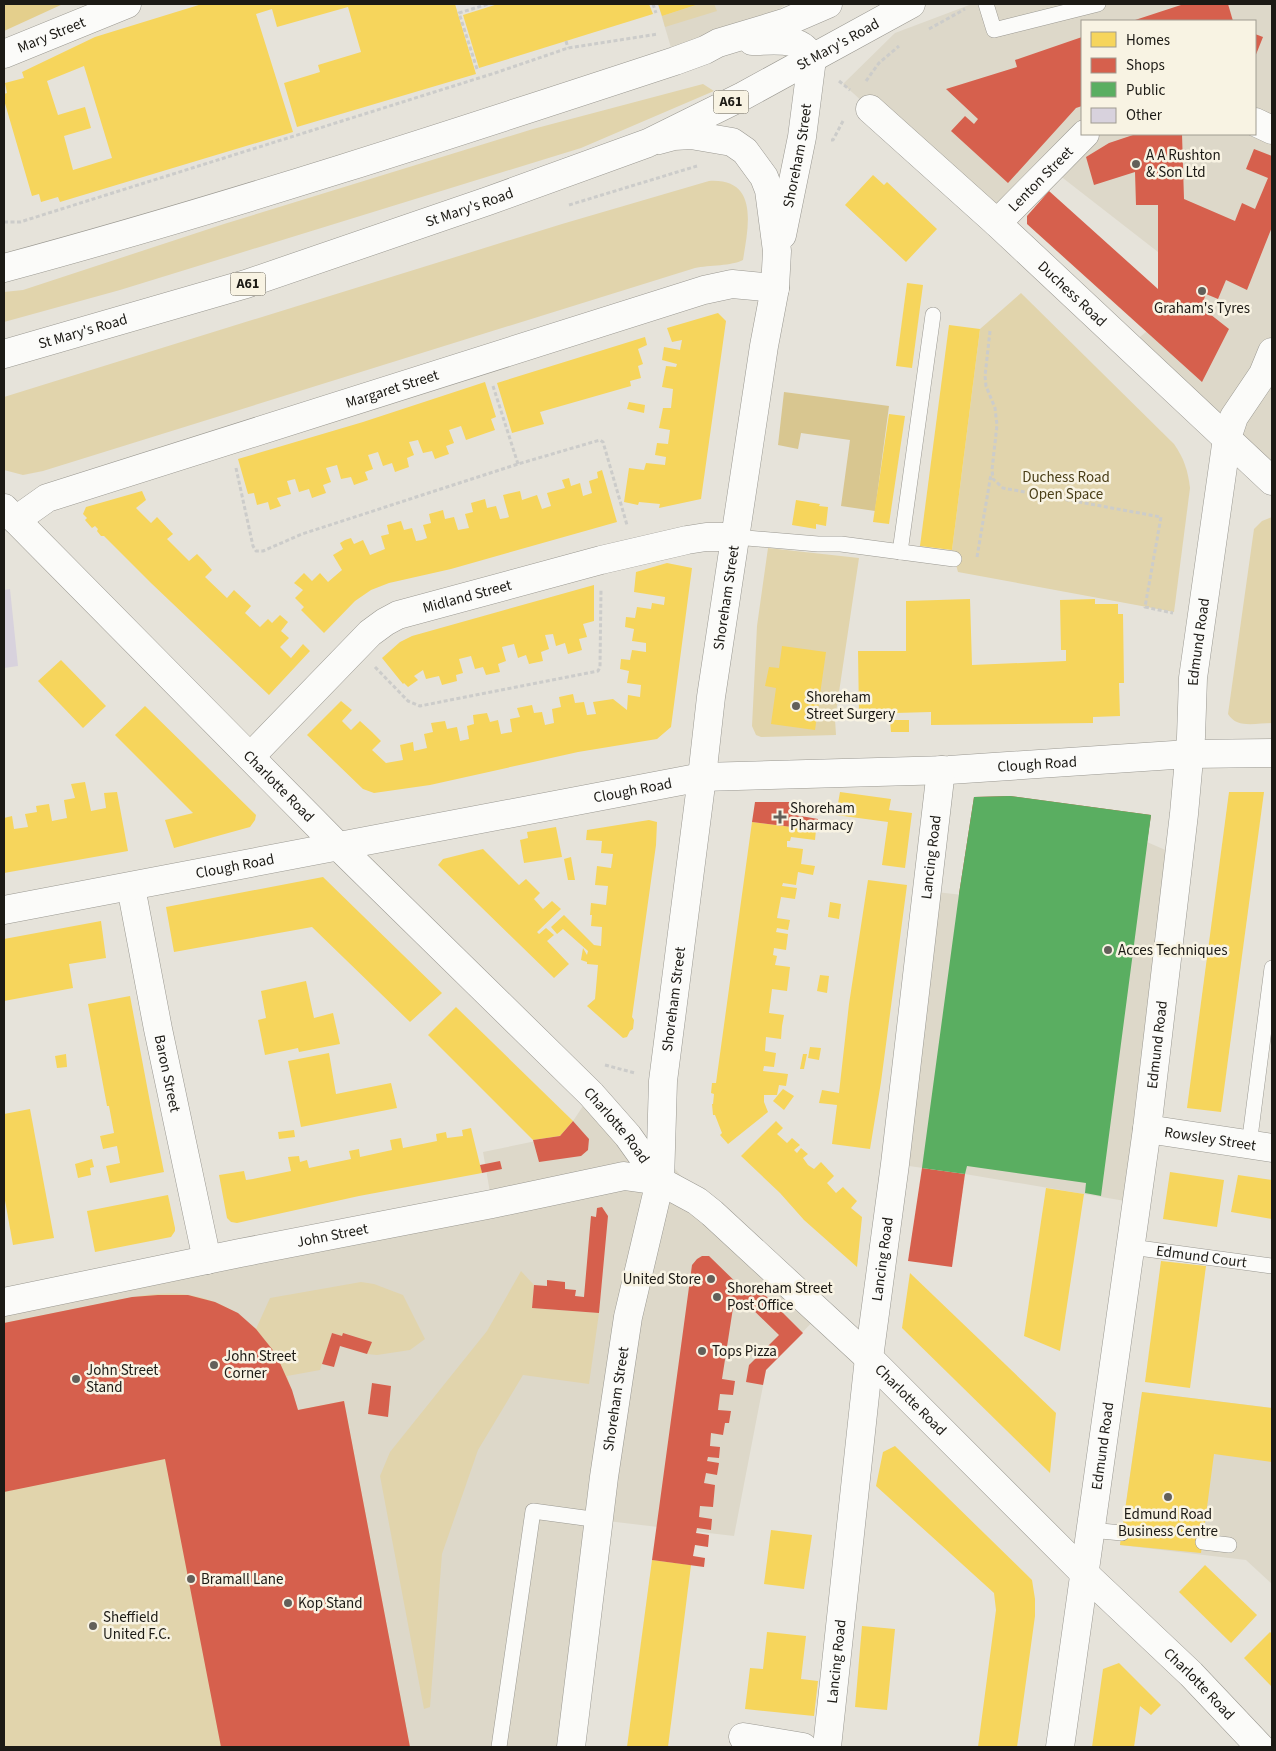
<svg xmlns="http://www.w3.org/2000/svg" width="1276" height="1751" viewBox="0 0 1276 1751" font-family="'Source Sans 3',sans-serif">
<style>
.built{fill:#ddd8c9;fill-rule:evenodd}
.green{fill:#e1d4ac}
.forest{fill:#d8c690}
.water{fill:#e4cf8c}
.homes{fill:#f6d55c;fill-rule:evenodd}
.shops{fill:#d6604d}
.public{fill:#5aae61}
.building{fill:#d8d2dd}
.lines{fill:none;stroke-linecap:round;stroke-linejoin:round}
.service-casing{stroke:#9a9891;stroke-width:16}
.minor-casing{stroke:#9a9891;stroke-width:29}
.tertiary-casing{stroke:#9a9891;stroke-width:29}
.trunk-casing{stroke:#9a9891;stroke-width:29}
.path{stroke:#ccccca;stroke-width:3;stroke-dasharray:4 2.5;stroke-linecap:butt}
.service{stroke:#fbfbf9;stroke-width:15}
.minor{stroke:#fbfbf9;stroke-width:28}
.tertiary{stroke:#fbfbf9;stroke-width:28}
.trunk{stroke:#fbfbf9;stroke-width:28}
.poi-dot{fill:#63605a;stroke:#f8f3e3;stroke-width:2}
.labels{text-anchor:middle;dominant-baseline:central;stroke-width:5;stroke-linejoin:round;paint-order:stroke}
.shield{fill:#f8f3e3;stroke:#5e5b53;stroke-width:1}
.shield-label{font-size:14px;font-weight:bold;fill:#1c1a15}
.street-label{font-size:15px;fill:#1c1a15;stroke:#f8f3e3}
.poi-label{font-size:15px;fill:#1c1a15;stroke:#f8f3e3;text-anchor:start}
.park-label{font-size:15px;fill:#4a3e17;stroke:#f8f3e3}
</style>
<rect width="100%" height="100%" fill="#e6e3da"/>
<g class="built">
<path d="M658,4H786L769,17L675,61Z"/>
<path d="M972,4H1272V481L1129,346L1146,332L1173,303L1158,252L1050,168L997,223L843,84L895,33ZM1082,21H1255V134H1082Z"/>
<path d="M1008,831L1147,842L1179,856L1137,1203L965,1174L895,1164L927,891L999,899Z"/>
<path d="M591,1094L661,1152L712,1213L821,1313L766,1370L734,1536L599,1520L571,1747H4V1302L492,1204L483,1152L560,1136L573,1121Z"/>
<path d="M1142,1392L1272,1408V1584L1246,1560L1120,1545Z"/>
</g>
<g class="green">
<path d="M700,4H714L717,11L665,27L662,16Z"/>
<path d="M703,84L714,91L581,148L120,290L4,322V292L23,290L224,224L533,129Z"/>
<path d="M709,181C760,178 748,228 743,260C732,266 709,265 695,268L43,471L23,475L4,470V397L562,224Z"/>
<path d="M1021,293L1174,444C1184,458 1188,471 1190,488L1174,612L958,572L952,550L980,329Z"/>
<path d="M1272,517V723C1256,723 1237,729 1228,714L1254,529L1262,521Z"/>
<path d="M768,548L859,558L835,719L836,735L761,737L756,735L752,726L757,626Z"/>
<path d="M521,1271L534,1285L532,1308L599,1313L589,1384L523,1375L478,1450L442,1554L430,1707L424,1709L380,1476L390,1452L487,1331Z"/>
<path d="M361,1282L374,1284L403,1295L425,1339L410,1350L377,1355L367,1354L371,1342L344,1333L342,1336L332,1333L320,1370L287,1376L298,1410L344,1401L410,1747H4V1323C34,1317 64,1311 94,1305C123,1299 159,1290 189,1295C217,1300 235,1310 256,1329L270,1298Z"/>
</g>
<path class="forest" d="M784,392L889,406L875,511L841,506L850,440L801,433L798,449L778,445Z"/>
<path class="water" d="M4,4H63L4,31Z"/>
<g class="homes">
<path d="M202,4H455L476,74L297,127L284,83L320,72L318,65L361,52L348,7L277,27L272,9L256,14L293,132L60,202L58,197L41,202L39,194L32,196L4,100V94L7,93L5,83L24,78L22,72L95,37ZM84,66L112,158L73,170L64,136L91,128L85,107L58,115L47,81Z"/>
<path d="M498,4H649L653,14L479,68L463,15Z"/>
<path d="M658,4H699L662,16Z"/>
<path d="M873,175L884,185L887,182L937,229L906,262L845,205Z"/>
<path d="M907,283L923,285L912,368L896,366Z"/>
<path d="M718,313L726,321L701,499L659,508L660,504L639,502L638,505L624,502L629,468L644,470L646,463L665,465L666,457L655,455L657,443L668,444L670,430L659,428L663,408H671L673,389L662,387L666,366L676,367L677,364L662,360L664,347L680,350L682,340L672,342L667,328Z"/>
<path d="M949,325L980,329L952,550L920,546Z"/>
<path d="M645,337L647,345L638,349L643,364L638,366L641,378L630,381L631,386L540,412L544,424L512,433L497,383Z"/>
<path d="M485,382L496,417L491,419L495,430L466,440L461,426L449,430L454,443L446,446L449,454L435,459L432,451L423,453L418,440L409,442L414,455L407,458L409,467L395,472L392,463L383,466L378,452L368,455L373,469L365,472L368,480L354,485L351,477L341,479L337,465L326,468L331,482L323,485L326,493L312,498L309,489L299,492L295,479L287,481L291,494L277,498L281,506L270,510L268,502L257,505L254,493L248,494L238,459L363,422Z"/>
<path d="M629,402L645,405L644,413L627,409Z"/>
<path d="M889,414L905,416L889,524L873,522Z"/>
<path d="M602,470L617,522L451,569L389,583L371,590L355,601L324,633L301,610L304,607L295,598L303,590L294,583L304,573L312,581L320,573L328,582L342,570L333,555L343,549L340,543L345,540L351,538L354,544L363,540L370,555L385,549L381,536L389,534L387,525L401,521L404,530L412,528L416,541L422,540L427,538L423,525L431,523L429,514L443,510L445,519L454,517L458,530L469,528L465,514L473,512L471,503L485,499L487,508L496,506L500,519L506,518L509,517L503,495L520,491L522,500L537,495L542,509L551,506L547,493L565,488L562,480L569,478L571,486L580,483L583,496L592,493L589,481L598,478L597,472Z"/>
<path d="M142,491L146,500L136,508L151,523L157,517L173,534L167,539L189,561L197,554L204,561L212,570L205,577L227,598L234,590L251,606L245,613L260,627L268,619L272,623L280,615L288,622L281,631L289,638L280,647L291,658L303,644L310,651L269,695L151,583L104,536H101L97,531L98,529L95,526L92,528L85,520L87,518L83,514L86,507Z"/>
<path d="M796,500L820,504L819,506L828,507L826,526L816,524V529L792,525Z"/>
<path d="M667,563L692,568L671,727L657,739L578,752L430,785L374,793L363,789L307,735L341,701L352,710L342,721L351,730L360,721L372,732L381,741L372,750L386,763L403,760L400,745L413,742L414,751L427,748L424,734L433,732L431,723L445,721L447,729L457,727L460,741L469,739L467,726L474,724L473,715L487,713L490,722L498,720L501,734L512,732L510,719L520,717L517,708L532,705L534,713L542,712L545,725L554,723L552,709L561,707L559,697L573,694L575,703L584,702L587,715L596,714L593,702L613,699L627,710L628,695L640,697L641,685L627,683L629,671L620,669L621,659L630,660L632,650L646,652V643L632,641L634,629L625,627L626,617L635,618L637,607L651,609L652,603L664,605L665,597L634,592L636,572Z"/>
<path d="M594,585V621L583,624L587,637L579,639L582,650L568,654L565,643L556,646L553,634L545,635L549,649L541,652L543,661L529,664L526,655L518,658L514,644L502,647L506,661L498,664L500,672L486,675L483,667L475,669L471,656L459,659L463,673L456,675L457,681L442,685L439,676L426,679L423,670L414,676L418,680L408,687L404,683L403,684L382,658L400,642L412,636Z"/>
<path d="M970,599L972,665L1066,661V650H1061L1060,600L1095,599V604H1118V614H1123L1124,683H1119L1120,716L1093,717V723L931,725V712L859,714L858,651H906V601Z"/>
<path d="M782,646L826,652L815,730L771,724L776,688L765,686L769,667L779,668Z"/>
<path d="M61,660L106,706L83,728L38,681Z"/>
<path d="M145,706L256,815L255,820L250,827L174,848L165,820L193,813L115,735Z"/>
<path d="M890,720H909V732H891Z"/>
<path d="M85,782L91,811L106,808L104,793L117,792L128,851L4,873V818L12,816L14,829L28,827L25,814L37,812L36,806L49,804L52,821L67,818L64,800L75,798L71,784Z"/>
<path d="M840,792L891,799L889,810L912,813L905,868L882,865L888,822L836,815Z"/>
<path d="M1229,792H1264L1221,1112L1187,1108Z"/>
<path d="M649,820L657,822L656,845L632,1017L634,1020L633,1029L630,1031L627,1037L623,1038L587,1006L595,999L598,965L587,964V962L581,960L583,948L587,955L588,951L563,929L557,934L551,927L564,915L594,945L601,946L602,927L591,926L592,915H590L591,903L606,905L608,886L595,885L597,866L611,868L613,854L601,853L602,841L586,840L587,830Z"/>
<path d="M752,822L816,830L815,840L791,837L790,841H787V847L803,849L801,864L815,866L813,875L798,872L796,885L783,883L782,886L797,888L795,899L781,897L777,918L790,920L788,930L777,928L776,932L788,934L786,950L774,948L773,955L777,956L775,965L790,967L787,991L772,989L769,1013L784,1015L782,1026L781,1039L766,1037L765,1051L776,1053L774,1067L764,1066L763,1071L788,1074L786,1086L779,1085L777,1095H764V1102L768,1112L728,1144L720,1135L722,1133L715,1115H713L712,1104H713L714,1094L711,1093L712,1083H716Z"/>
<path d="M556,827L562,857L524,863L520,840L528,838L527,832Z"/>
<path d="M483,849L519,885L526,879L540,893L534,899L543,909L552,901L561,909L537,932L539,934L546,928L554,935L547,941L569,964L554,978L438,865L443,859Z"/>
<path d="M571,857L575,880H568L564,859Z"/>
<path d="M323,877L442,993L410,1022L312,927L174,952L166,907Z"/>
<path d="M868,880L907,885L881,1082L870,1149L832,1144L837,1105L819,1103L822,1090L839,1093L849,1004Z"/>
<path d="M830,902L841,904L839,919L828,917Z"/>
<path d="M101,921L106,958L69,964L73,988L4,1001V939Z"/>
<path d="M820,975L829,976L827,993L817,991Z"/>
<path d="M306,981L314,1018L333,1013L340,1044L299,1052L298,1048L265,1055L258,1020L266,1018L261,991Z"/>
<path d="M130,996L153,1118L164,1172L110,1183L106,1166L120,1163L117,1146L103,1149L100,1136L114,1133L109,1106H107L88,1004Z"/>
<path d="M456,1007L573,1121L560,1136L533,1140L428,1035Z"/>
<path d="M810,1047L821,1048L819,1060L808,1058Z"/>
<path d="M329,1053L336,1094L391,1083L397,1108L301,1127L288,1061Z"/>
<path d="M66,1054L67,1067L57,1068L55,1056Z"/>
<path d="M803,1054H807L804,1069H800Z"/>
<path d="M783,1089L794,1096L784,1110L773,1101Z"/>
<path d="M30,1109L54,1238L13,1245L4,1195V1114Z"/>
<path d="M776,1121L783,1128L777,1134L787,1143L792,1138L800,1145L794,1150L797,1153L801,1148L808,1154L803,1158L808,1165L814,1169L821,1162L834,1176L827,1183L836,1193L843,1187L857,1201L851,1208L862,1217L857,1267L804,1220L780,1193L741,1156Z"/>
<path d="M471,1128L482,1173L359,1196L237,1223L231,1222L227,1218L219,1175L244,1171L246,1180L253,1179L291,1171L288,1157L299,1156L300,1162L307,1160L309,1168L351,1159L349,1151L359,1149L360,1157L392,1150L390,1140L401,1138L403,1148L437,1141L436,1134L446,1132L447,1138L463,1136L462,1130Z"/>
<path d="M294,1130L295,1137L279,1139L278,1132Z"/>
<path d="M92,1159L94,1167L90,1168L91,1175L78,1178L75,1164Z"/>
<path d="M1170,1172L1224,1180L1217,1227L1163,1219Z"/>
<path d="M1238,1175L1272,1180V1219L1231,1212Z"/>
<path d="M1046,1188L1084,1194L1060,1351L1024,1336Z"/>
<path d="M168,1195L175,1228V1231L171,1237L95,1252L87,1211Z"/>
<path d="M1161,1261L1206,1266L1190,1388L1145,1382Z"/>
<path d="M910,1273L1056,1413L1050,1473L902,1328Z"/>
<path d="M1142,1392L1272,1408V1462L1214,1454L1201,1553L1120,1545Z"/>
<path d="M895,1446L1032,1580L1035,1599V1616L1017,1747H978L996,1610L994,1593L876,1486L883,1452Z"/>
<path d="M771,1530L812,1535L804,1589L764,1584Z"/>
<path d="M652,1560L691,1565L668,1747H627Z"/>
<path d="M1205,1565L1257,1615L1231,1643L1179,1592Z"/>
<path d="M862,1626L895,1629L887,1710L855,1707Z"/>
<path d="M767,1632L806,1636L801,1679L818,1681L814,1716L745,1709L750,1668L763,1669Z"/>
<path d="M1270,1632L1272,1634V1687L1244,1658Z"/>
<path d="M1119,1663L1161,1705L1151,1715L1140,1706L1134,1747H1092L1103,1669Z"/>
</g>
<g class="shops">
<path d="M1184,4H1228L1233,21H1132Z"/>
<path d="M1255,34L1263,37L1255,57Z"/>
<path d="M1082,37V106L1076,108L1008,183L951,131L965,116L974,124L978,119L946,89L1017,67L1015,60Z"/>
<path d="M1136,134H1182L1184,199L1235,221L1242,203L1255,209L1268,178L1246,169L1254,149L1272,156V227L1247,290L1226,280L1218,299L1206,294L1201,307L1229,329L1202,382L1027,224V216L1049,191L1158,289V205H1136L1135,172L1094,185L1086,157L1109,143Z"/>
<path d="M1010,796L1151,815L1147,842L1009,826L999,899L959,894L974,797Z"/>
<path d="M755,802H798L795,815L818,819L816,830L752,822Z"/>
<path d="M573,1121L589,1139L588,1150L581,1156L539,1162L533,1140L560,1136Z"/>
<path d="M500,1161L502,1169L482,1173L480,1165Z"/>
<path d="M922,1168L965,1174L952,1267L908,1261Z"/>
<path d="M602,1207L608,1216L599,1313L532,1308L534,1285L547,1286V1280L565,1282V1289L576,1290L575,1296L584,1297L591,1216L596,1217L597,1208Z"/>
<path d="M702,1256H709L747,1293L755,1285L803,1333L766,1370L763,1385L746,1382L749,1365L779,1335L742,1299L733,1308L722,1379L735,1381L733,1395L720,1394L718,1410L731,1411L729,1423H725L723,1435L711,1433L710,1446L720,1447L719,1458L708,1457L707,1461L719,1463L717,1475L706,1473L704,1483L715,1485L713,1507L700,1506L699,1517L712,1519L711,1530L697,1528L696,1533L709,1535L708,1547L695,1545L693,1556L705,1558L704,1567L652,1560L692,1265L697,1259Z"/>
<path d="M158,1295H188L215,1302L238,1313L256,1329L276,1354L292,1390L298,1410L344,1401L410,1747H221L165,1459L4,1492V1323L132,1297Z"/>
<path d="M332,1333L342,1336L343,1333L372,1342L367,1354L340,1346L334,1367L322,1364Z"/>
<path d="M372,1383L391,1386L388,1417L368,1414Z"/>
</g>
<path class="public" d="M1010,796L1151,815L1101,1196L1085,1193L1086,1183L967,1166L965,1174L922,1168L959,894L974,797Z"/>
<path class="building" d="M10,589L18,666L4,668V590Z"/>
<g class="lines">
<defs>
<g id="service">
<path d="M986,4L994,30L1098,4"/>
<path d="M735,537L818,544H841L954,559"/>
<path d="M900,552L933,315"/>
<path d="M1249,1145L1272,968"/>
<path id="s1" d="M1131,1247L1272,1266"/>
<path d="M1090,1530L1122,1533"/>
<path d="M1203,1542L1229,1545"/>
<path d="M499,1747L533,1511L599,1520"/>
</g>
<g id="minor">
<path id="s2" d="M4,54L127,4"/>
<path id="s3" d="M870,109L997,223L1272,481"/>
<path d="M1255,122L1272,130"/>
<path id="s4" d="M997,223L1085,134"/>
<path id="s5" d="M4,508L338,846L591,1094L628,1136L660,1181"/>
<path id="s6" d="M16,520L47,498L704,290L732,284L775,288"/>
<path id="s7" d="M251,756L370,633L385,622L398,615L601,560L687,540L706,537H735"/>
<path id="s8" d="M131,887L158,1029L207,1260"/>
<path id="s9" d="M4,910L702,777L949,770L1189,754L1272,753"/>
<path id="s10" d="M1147,1129L1272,1148"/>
<path id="s11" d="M4,1302L240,1253L492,1204L624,1176L660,1181"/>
<path d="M743,1737L803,1747"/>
<path id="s12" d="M827,1747L869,1358L895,1164L941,770"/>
<path id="s13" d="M1060,1747L1147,1129L1184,814L1191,737L1193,678L1227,438L1234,417L1263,374L1272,352"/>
</g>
<g id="tertiary">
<path id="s14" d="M782,235L802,137L812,59"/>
<path id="s15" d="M660,1181L697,1201L712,1213L869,1358L1085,1574L1191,1674L1260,1747"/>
<path id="s16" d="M571,1747L604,1477L628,1317L660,1181L663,1081L702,777L711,697L764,346L775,288L777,251L769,190L764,177L745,151L732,142L691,135L674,136L659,140"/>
</g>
<g id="trunk">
<path d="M752,41C774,41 802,35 812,59"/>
<path d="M4,268C230,207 453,134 675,61L705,50L718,43L784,23L828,4"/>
<path id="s17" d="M4,354L246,284L488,201L648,143L743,96L911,4"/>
</g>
</defs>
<use href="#service" class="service-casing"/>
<use href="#minor" class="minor-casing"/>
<use href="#tertiary" class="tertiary-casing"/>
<use href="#trunk" class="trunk-casing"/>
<g class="path">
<path d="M653,4L656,13"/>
<path d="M929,29L965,9"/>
<path d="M566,41L568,48"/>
<path d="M477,69L459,13L488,4"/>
<path d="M839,81L850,90"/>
<path d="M866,81L879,63L899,46"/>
<path d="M831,140H833L843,121"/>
<path d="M569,205L697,166"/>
<path d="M4,222H20L495,73L568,48L658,34"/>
<path d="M990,331L985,376L986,386L995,408L997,425L992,470L993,479L1003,488L1161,517L1145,607L1173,613"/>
<path d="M493,386L518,464"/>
<path d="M236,468L253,546L256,551H263L302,534L518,464L600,440L603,442L627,525"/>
<path d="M977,557L991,474"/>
<path d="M375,667L408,701L420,706L598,671L600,667L601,590"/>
<path d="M605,1065L635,1073"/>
</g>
<use href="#service" class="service"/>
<use href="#minor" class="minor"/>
<use href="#tertiary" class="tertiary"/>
<use href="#trunk" class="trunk"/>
</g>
<g class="poi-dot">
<circle cx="1136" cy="164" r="5"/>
<circle cx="1202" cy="291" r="5"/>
<circle cx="796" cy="706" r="5"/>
<path d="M777.5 809.5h5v5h5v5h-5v5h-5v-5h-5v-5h5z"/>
<circle cx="1108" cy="950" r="5"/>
<circle cx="711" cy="1279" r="5"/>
<circle cx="717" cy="1297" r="5"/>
<circle cx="702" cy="1351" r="5"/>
<circle cx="214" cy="1365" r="5"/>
<circle cx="76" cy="1379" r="5"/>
<circle cx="1168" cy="1497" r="5"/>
<circle cx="191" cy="1579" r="5"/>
<circle cx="288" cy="1603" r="5"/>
<circle cx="93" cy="1626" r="5"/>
</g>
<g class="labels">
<g class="shield">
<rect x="713.5" y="90.5" width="35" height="23" rx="4"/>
<rect x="230.5" y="272.5" width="35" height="23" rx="4"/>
</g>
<g class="shield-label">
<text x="731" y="102">A61</text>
<text x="248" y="284">A61</text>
</g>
<g class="street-label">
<text stroke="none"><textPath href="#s2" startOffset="51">Mary Street</textPath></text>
<text stroke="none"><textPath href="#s17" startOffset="892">St Mary's Road</textPath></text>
<text stroke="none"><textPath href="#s14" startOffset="81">Shoreham Street</textPath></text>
<text stroke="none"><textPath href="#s4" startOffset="62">Lenton Street</textPath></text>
<text stroke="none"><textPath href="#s17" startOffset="488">St Mary's Road</textPath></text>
<text stroke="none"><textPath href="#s3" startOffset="274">Duchess Road</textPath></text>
<text stroke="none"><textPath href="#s17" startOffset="82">St Mary's Road</textPath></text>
<text stroke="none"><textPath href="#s6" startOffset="400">Margaret Street</textPath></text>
<text stroke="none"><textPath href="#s7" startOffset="276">Midland Street</textPath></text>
<text stroke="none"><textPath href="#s16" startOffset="1161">Shoreham Street</textPath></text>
<text stroke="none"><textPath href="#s13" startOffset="1114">Edmund Road</textPath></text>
<text stroke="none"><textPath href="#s9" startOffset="1046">Clough Road</textPath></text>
<text stroke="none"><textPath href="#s5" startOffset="391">Charlotte Road</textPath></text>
<text stroke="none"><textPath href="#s9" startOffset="640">Clough Road</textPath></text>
<text stroke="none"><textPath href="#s12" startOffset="896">Lancing Road</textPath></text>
<text stroke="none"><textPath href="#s9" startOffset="235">Clough Road</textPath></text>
<text stroke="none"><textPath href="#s16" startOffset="756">Shoreham Street</textPath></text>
<text stroke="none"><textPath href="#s13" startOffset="709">Edmund Road</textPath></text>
<text stroke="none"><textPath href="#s8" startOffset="190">Baron Street</textPath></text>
<text stroke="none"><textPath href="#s5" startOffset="870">Charlotte Road</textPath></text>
<text stroke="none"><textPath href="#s10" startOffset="64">Rowsley Street</textPath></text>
<text stroke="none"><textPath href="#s11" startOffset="335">John Street</textPath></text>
<text stroke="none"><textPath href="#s1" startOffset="71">Edmund Court</textPath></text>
<text stroke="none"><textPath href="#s12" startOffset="491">Lancing Road</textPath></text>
<text stroke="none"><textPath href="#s16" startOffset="351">Shoreham Street</textPath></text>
<text stroke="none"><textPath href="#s15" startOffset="334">Charlotte Road</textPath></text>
<text stroke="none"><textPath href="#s13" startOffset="304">Edmund Road</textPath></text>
<text stroke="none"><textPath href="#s12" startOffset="86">Lancing Road</textPath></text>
<text stroke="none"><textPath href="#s15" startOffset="739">Charlotte Road</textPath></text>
</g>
<g class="poi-label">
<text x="1146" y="155">A A Rushton<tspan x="1146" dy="17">&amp; Son Ltd</tspan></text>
<text x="1202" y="308" text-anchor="middle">Graham's Tyres</text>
<text x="806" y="697">Shoreham<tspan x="806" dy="17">Street Surgery</tspan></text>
<text x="790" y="808">Shoreham<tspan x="790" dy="17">Pharmacy</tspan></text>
<text x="1118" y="950">Acces Techniques</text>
<text x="701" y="1279" text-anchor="end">United Store</text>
<text x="727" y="1288">Shoreham Street<tspan x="727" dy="17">Post Office</tspan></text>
<text x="712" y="1351">Tops Pizza</text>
<text x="224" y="1356">John Street<tspan x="224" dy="17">Corner</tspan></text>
<text x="86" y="1370">John Street<tspan x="86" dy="17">Stand</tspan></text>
<text x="1168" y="1514" text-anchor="middle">Edmund Road<tspan x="1168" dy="17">Business Centre</tspan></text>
<text x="201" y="1579">Bramall Lane</text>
<text x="298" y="1603">Kop Stand</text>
<text x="103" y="1617">Sheffield<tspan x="103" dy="17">United F.C.</tspan></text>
</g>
<g class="park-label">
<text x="1066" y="477">Duchess Road<tspan x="1066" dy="17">Open Space</tspan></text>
</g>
</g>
<rect width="1276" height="1751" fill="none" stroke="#1c1a15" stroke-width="10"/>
<rect x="1081" y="20" width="175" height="115" fill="#f8f3e3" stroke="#a09c91"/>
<rect x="1091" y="32" width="25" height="15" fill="#f6d55c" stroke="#a09c91"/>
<text x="1126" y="45" font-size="15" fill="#1c1a15">Homes</text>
<rect x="1091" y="58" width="25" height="15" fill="#d6604d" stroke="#a09c91"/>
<text x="1126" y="70" font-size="15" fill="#1c1a15">Shops</text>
<rect x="1091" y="82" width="25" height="15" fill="#5aae61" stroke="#a09c91"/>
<text x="1126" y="95" font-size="15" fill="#1c1a15">Public</text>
<rect x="1091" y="108" width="25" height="15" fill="#d8d2dd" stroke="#a09c91"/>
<text x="1126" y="120" font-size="15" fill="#1c1a15">Other</text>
</svg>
